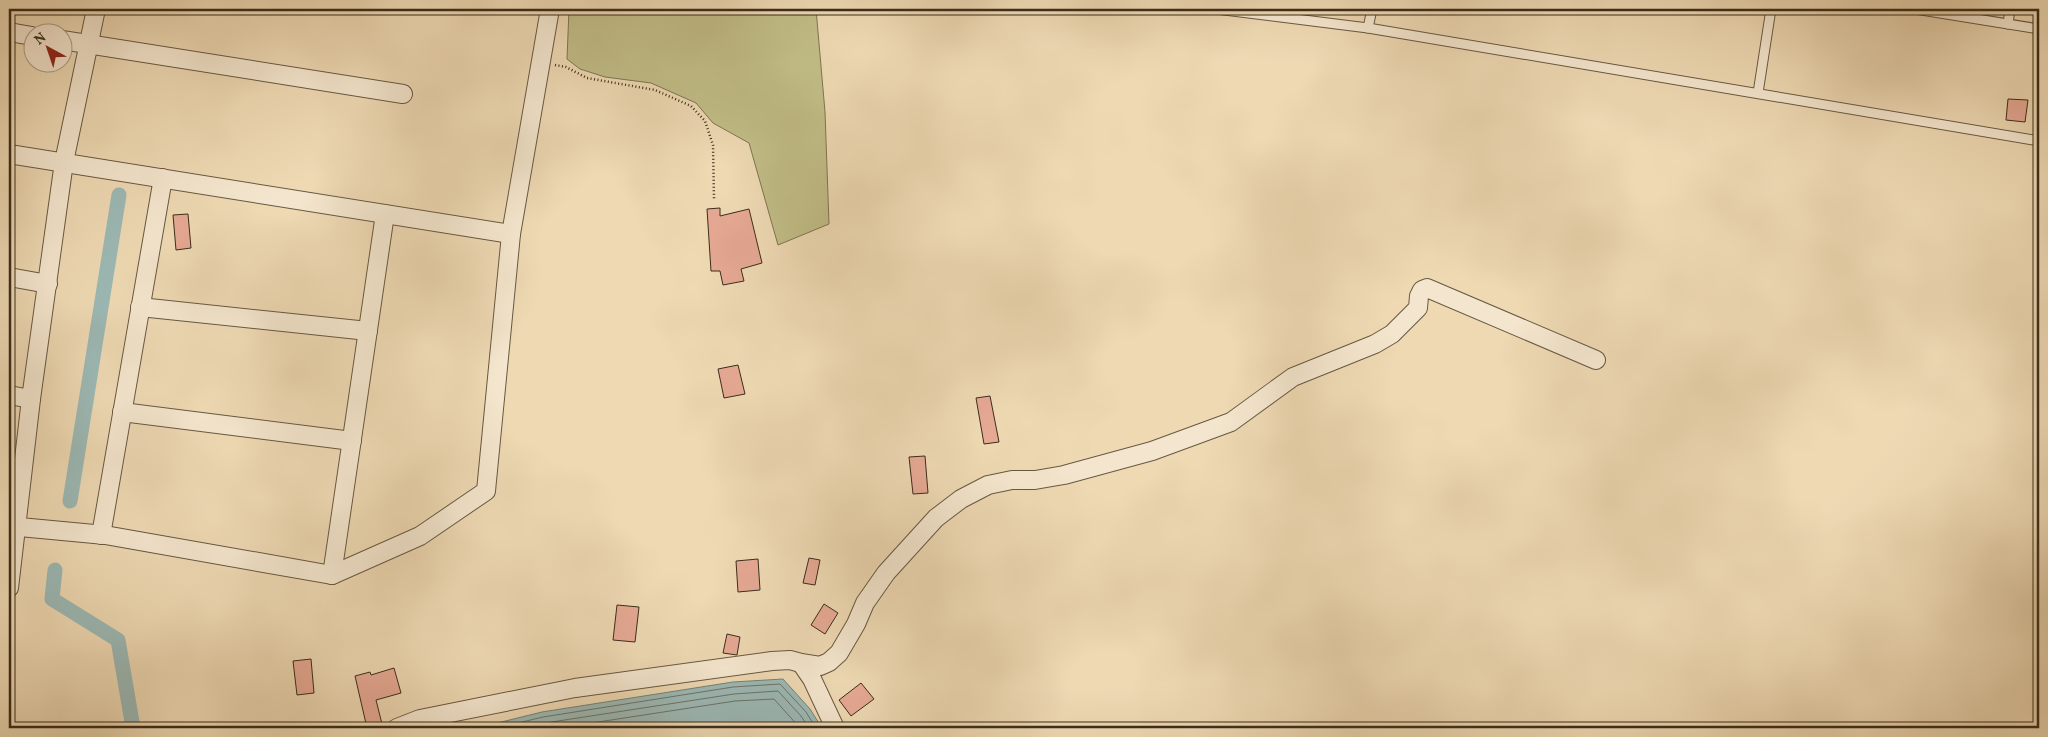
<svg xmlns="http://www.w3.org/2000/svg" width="2048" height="737" viewBox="0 0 2048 737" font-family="Vollkorn,serif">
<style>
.green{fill:#c1bd87;stroke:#7e7551}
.water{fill:#9cb9b5;stroke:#758177}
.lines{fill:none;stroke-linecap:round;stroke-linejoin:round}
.shore{stroke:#6c7368;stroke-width:1}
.canal{stroke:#9cb9b5;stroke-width:15}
.building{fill:#e6a994;stroke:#3b2d1b}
.service-casing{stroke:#685841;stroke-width:11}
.minor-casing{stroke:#685841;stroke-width:20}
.path{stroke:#3b2d1b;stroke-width:2.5;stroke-dasharray:1 2.5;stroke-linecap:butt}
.service{stroke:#f4e6ce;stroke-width:9}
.minor{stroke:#f4e6ce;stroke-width:18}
</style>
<rect width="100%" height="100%" fill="#eed9b3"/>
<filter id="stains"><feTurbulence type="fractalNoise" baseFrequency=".004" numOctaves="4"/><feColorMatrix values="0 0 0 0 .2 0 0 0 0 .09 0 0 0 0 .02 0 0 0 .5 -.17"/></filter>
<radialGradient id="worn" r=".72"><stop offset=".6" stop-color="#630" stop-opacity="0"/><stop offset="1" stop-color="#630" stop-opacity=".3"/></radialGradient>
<path class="green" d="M569,9H816L825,112L829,224L778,245L749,143L713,123L696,103L651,83L605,77L580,69L567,59Z"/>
<path class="water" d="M783,679L810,709L822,728H477L542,712L733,682Z"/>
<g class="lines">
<g class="shore">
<path d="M497,728L543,717L733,687L780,684L806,712L816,728"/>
<path d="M523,728L545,723L734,694L778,691L801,716L809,728"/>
<path d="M559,728L735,701L774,699L800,728"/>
</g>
<g class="canal">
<path d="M70,501L119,195"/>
<path d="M55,570L52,599L118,640L133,728"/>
</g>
</g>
<g class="building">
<path d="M2008,99L2028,100L2025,122L2006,120Z"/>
<path d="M720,208V216L749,209L762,263L741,269L744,281L723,285L720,271H711L707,209Z"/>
<path d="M188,214L191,248L176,250L173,215Z"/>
<path d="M738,365L745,394L724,398L718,369Z"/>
<path d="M990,396L999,442L984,444L976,398Z"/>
<path d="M925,456L928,493L913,494L909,457Z"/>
<path d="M809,558L820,560L815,585L803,583Z"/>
<path d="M758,559L760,590L738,592L736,561Z"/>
<path d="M824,604L838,613L825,634L811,625Z"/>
<path d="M617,605L639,607L635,642L613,640Z"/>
<path d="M727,634L740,637L737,655L723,653Z"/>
<path d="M311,659L314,693L297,695L293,661Z"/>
<path d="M394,668L401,693L376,700L383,728H367L355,676L370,672L371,675Z"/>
<path d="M861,683L874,699L851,716L839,700Z"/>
</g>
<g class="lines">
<defs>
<g id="service">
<path d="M1216,9L1368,28L2039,141"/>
<path d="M1915,9L2039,29"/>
<path d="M2008,24L2010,9"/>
<path d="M1368,28L1372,9"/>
<path d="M1758,93L1771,9"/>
</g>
<g id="minor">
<path d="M9,32L32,36"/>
<path d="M62,40L403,94"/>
<path d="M9,154L511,234"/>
<path d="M9,277L48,284"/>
<path d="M140,307L368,331"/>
<path d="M9,395L31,399"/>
<path d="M122,412L352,441"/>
<path d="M9,526L105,535L332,575L420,536L486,491L511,234L550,9"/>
<path d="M101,535L163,178"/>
<path d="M332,575L385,214"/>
<path d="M9,588L31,399L64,162L96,9"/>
<path d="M801,663L812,679L835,728"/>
<path d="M397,728L420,719L575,688L772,661L790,660L801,663L820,666L829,662L839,653L856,624L865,603L886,573L936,518L961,499L988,485L1012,480H1035L1064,475L1152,451L1231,422L1293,377L1375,344L1392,334L1418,308L1419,296L1422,290L1427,288L1596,360"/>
</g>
</defs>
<use href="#service" class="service-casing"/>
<use href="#minor" class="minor-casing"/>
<path class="path" d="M555,65L566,67L587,78L655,90L691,106L705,121L713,145L714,199"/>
<use href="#service" class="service"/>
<use href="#minor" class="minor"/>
</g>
<rect width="2048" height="737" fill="none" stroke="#eed9b3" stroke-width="30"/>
<rect x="10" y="10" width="2028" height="717" fill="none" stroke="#3b2d1b" stroke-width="2.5"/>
<rect x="15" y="15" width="2018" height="707" fill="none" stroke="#3b2d1b"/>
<g transform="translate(48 48) rotate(320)"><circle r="24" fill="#f4e6ce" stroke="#aa9c86"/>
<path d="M0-4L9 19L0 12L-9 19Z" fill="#8f2418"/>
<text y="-8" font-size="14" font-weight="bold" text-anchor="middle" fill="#3b2d1b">N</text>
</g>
<rect width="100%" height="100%" filter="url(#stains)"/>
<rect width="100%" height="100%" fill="url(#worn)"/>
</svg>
